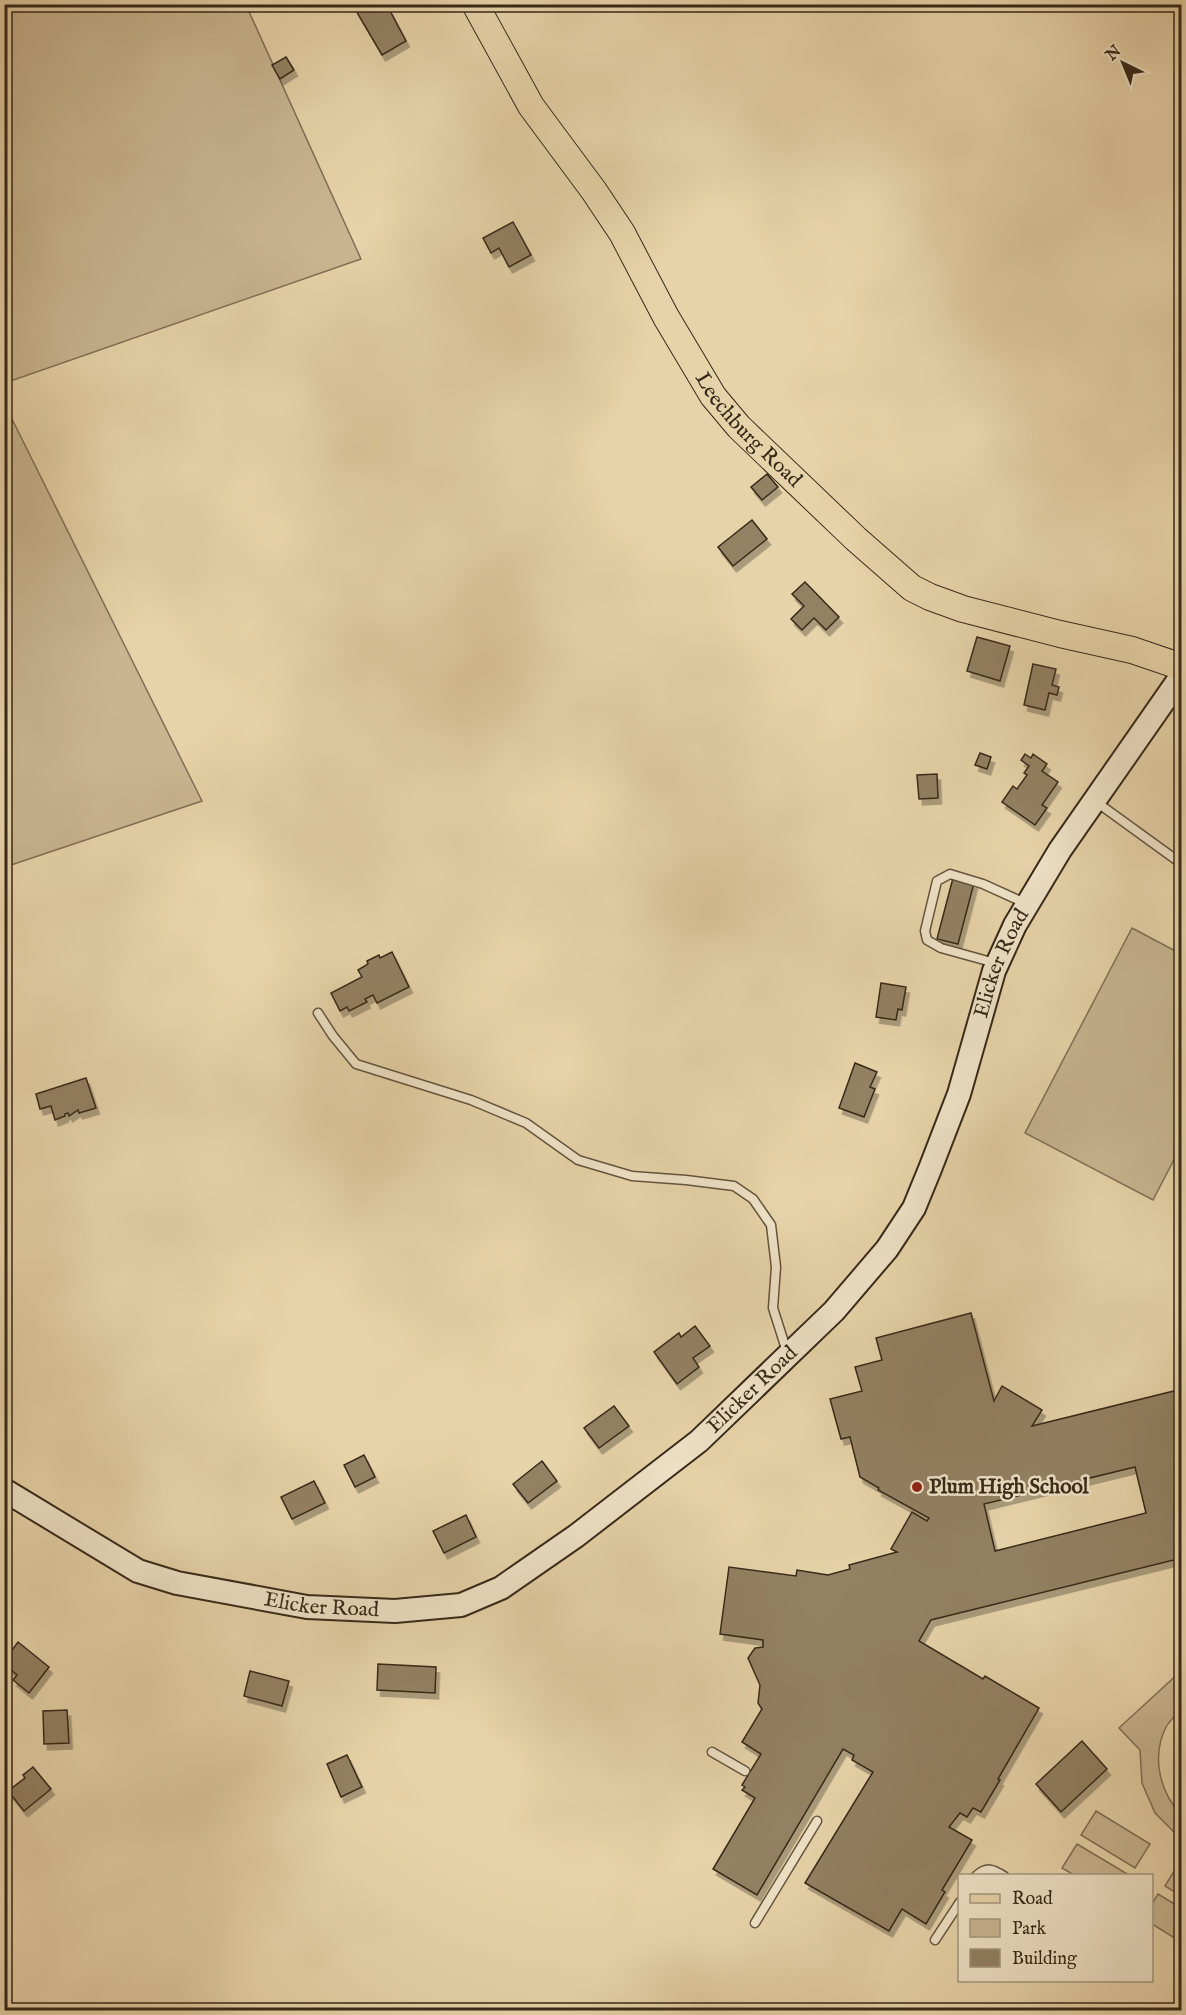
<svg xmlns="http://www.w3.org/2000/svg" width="1186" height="2015" viewBox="0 0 1186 2015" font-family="'IM FELL English',serif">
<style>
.green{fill:#c9b691;stroke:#807055;stroke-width:1.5}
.building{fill:#938164;stroke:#372919;stroke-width:1.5;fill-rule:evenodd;filter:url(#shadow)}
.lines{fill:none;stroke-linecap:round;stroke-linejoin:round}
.lane-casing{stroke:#63543d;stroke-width:11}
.secondary-casing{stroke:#372919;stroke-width:26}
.primary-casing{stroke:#372919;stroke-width:28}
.lane{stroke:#efe2c7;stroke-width:8}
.secondary{stroke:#efe2c7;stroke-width:22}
.primary{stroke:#e7d3a9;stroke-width:26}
.poi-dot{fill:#8f2418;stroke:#efe2c7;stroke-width:2}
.labels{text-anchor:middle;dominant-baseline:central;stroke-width:5;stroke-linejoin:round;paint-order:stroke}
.street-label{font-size:21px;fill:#372919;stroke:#efe2c7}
.poi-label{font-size:21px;font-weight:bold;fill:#372919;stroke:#efe2c7;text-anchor:start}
</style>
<defs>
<filter id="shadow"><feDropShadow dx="3.5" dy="6" stdDeviation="0" flood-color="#0004"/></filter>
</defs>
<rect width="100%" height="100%" fill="#e7d3a9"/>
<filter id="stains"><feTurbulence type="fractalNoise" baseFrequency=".00333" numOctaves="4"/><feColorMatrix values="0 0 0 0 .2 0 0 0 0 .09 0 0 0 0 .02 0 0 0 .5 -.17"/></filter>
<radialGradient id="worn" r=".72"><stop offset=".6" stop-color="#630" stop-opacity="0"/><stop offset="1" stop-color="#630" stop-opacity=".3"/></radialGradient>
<g class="green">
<path d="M4,5H246L361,259L5,383Z"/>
<path d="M4,403L202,801L5,867H4Z"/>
<path d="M1132,928L1181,954V1146L1153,1200L1025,1133Z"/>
<path d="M1181,1671C1182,1681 1184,1694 1182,1704C1180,1712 1170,1720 1166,1727C1151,1757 1160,1792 1181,1815V1839L1155,1813L1142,1783L1140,1750L1119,1728Z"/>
<path d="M1096,1811L1150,1844L1135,1868L1081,1835Z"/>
<path d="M1077,1844L1129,1875H1074L1062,1868Z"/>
<path d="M1180,1861L1182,1862L1181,1896L1165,1886Z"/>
<path d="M1158,1894L1181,1908V1942L1152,1924V1904Z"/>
</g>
<g class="building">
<path d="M363,4H384L387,11L389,9L406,41L382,55L355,9Z"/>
<path d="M286,57L294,70L280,79L272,65Z"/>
<path d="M513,222L531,255L509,267L499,248L491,253L483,238Z"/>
<path d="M767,474L778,487L762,500L751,487Z"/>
<path d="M752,520L767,539L733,566L718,547Z"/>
<path d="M805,582L839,617L826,630L814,618L802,630L791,619L804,606L792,594Z"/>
<path d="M977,637L1010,646L1000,681L967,671Z"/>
<path d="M1033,664L1056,669L1052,685L1059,687L1057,695L1049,693L1045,710L1024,705Z"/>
<path d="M980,753L991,757L987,769L975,765Z"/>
<path d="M1025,754L1031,758L1033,754L1047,764L1042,771L1058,782L1042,805L1047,808L1035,825L1002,802L1013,786L1017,789L1027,775L1024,773L1029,766L1021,760Z"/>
<path d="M937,774L938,798L919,799L917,775Z"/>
<path d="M953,878L974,883L958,944L937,939Z"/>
<path d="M392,952L409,987L377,1003L373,995L365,999L367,1002L349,1011L347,1007L340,1011L331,993L362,977L358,970L368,964L367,961L379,955L380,958Z"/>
<path d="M881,983L906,987L902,1010L898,1009L896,1020L876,1017Z"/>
<path d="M855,1063L877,1072L870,1087L875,1089L864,1117L839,1108Z"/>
<path d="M86,1078L96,1108L79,1113L78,1110L69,1116L68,1113L65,1114V1116L55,1120L51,1106L40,1109L36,1094Z"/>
<path d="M971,1313L994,1401L1002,1386L1042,1410L1032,1426L1178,1390L1182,1404V1558L931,1620L919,1641L983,1679L985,1676L1039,1708L998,1779L1000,1780L981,1812L973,1808L967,1817L960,1813L949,1827L972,1840L942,1890L945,1892L926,1924L902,1909L889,1931L805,1883L873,1772L852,1760L854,1755L843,1749L757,1895L713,1869L755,1798L742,1790L745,1787L742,1785L761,1754L742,1742L762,1709L758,1703L760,1685L748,1658L755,1648L763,1647V1640L720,1634L729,1567L796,1576L797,1570L828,1575L850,1569L849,1565L897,1552L891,1549L912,1512L927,1521L929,1518L878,1490L879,1488L860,1477L850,1437L841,1439L830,1399L862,1391L855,1367L882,1360L876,1338ZM1135,1467L1146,1513L995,1551L984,1504Z"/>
<path d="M695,1326L710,1346L693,1358L699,1367L677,1384L654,1352L679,1333L681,1337Z"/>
<path d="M614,1406L629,1426L599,1448L584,1428Z"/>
<path d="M364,1455L375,1477L355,1487L344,1465Z"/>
<path d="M542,1461L557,1481L528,1503L513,1484Z"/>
<path d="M314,1481L325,1503L292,1519L281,1497Z"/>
<path d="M466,1515L476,1537L444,1553L433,1531Z"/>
<path d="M18,1642L49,1667L29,1693L13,1680L17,1675L9,1668L11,1666L4,1661Z"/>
<path d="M378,1664L436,1667L435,1693L377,1690Z"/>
<path d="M250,1671L289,1681L282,1706L244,1696Z"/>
<path d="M67,1710L69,1743L44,1744L43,1711Z"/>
<path d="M1082,1741L1107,1769L1061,1812L1036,1784Z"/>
<path d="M347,1755L362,1787L341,1797L327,1764Z"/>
<path d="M33,1767L51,1789L24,1811L8,1791L25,1778L23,1775Z"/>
</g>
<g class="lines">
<defs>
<g id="lane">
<path d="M1095,801L1182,864"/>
<path d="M995,963L941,948L927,940L925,931L937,881L950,874L983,884L1027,904"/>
<path d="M318,1013L333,1036L356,1064L471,1100L526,1123L578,1160L632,1176L686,1180L734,1186L753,1199L771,1225L776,1267L773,1308L787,1352"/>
<path d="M712,1752L745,1771"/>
<path d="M976,1876C987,1866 993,1869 1004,1876"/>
<path d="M755,1923L817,1821"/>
<path d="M935,1940L960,1902"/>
</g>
<g id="secondary">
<path id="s1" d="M4,1490L138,1571L177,1583L307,1607L395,1611L461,1605L501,1588L576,1536L699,1441L834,1311L887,1249L914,1208L930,1169L959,1094L994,971L1015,925L1060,850L1182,675"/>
</g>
<g id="primary">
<path id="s2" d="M475,4L531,106L594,191L622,233L666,317L713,396L739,427L856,539L912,588L930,597L963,609L1060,634L1132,650L1182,667"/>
</g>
</defs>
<use href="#lane" class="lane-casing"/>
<use href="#secondary" class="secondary-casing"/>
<use href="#primary" class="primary-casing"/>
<use href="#lane" class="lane"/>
<use href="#secondary" class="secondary"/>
<use href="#primary" class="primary"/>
</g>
<circle class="poi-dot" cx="917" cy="1487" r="6"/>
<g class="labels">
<g class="street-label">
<text stroke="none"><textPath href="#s2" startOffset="508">Leechburg Road</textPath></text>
<text stroke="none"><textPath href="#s1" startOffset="1352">Elicker Road</textPath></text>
<text stroke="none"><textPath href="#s1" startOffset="848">Elicker Road</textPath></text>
<text stroke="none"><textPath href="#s1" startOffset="344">Elicker Road</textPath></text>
</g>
<g class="poi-label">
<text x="929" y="1487">Plum High School</text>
</g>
</g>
<rect width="1186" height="2015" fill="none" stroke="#e7d3a9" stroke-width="24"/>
<rect x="6" y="6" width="1174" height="2003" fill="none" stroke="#372919" stroke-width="3"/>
<rect x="12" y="12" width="1162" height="1991" fill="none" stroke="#372919" stroke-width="1.5"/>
<rect x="958" y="1874" width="195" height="108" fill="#efe2c7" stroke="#a59881" stroke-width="1.5"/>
<rect x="970" y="1894" width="30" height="9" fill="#e7d3a9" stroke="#a59881" stroke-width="1.5"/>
<text x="1012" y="1904" font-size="18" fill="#372919">Road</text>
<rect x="970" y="1919" width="30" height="18" fill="#c9b691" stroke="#a59881" stroke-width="1.5"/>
<text x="1012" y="1934" font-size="18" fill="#372919">Park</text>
<rect x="970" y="1949" width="30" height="18" fill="#938164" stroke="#a59881" stroke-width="1.5"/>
<text x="1012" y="1964" font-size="18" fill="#372919">Building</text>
<g transform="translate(1123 63) rotate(317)" stroke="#efe2c7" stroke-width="4.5" paint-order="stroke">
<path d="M0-4.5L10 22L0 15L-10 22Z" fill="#372919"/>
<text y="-9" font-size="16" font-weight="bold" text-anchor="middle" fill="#372919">N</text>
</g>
<rect width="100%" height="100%" filter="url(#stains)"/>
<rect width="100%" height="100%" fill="url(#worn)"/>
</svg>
